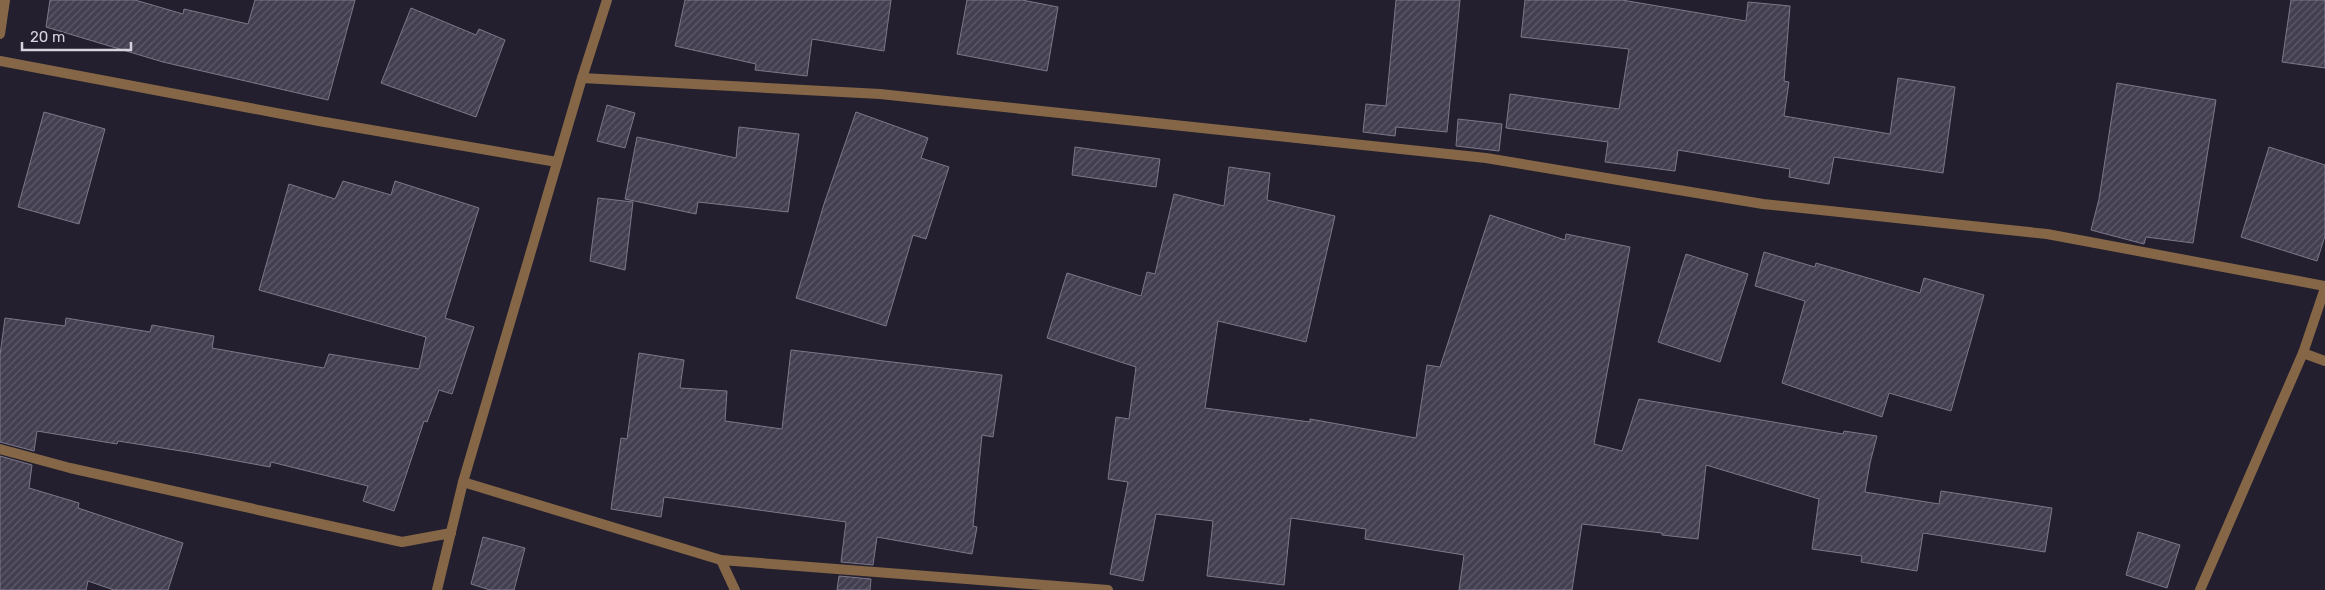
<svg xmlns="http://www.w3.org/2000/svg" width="2325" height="590" viewBox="0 0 2325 590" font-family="Rubik,sans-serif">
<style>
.building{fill:url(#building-hatch);stroke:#7c788a}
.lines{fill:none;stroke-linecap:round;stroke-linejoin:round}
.street{stroke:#856747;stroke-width:10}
</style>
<defs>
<pattern id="building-hatch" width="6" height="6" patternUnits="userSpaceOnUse" patternTransform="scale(1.25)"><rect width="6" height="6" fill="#433f50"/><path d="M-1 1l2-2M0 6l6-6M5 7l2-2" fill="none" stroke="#5d5a69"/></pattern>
</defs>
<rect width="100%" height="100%" fill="#231f2e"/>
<g class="building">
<path d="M50,0H135L183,14L184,9L248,24L255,0H355L328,100L163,62L46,27Z"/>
<path d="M685,0H891L884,51L812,39L807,76L755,70L756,64L675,46Z"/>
<path d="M967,0H1022L1058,7L1047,71L957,54Z"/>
<path d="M1396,0H1460L1447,132L1396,127L1395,136L1363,132L1366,104L1386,106Z"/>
<path d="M1525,0H1622L1746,21L1748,2L1790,6L1784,81L1789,82L1784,116L1890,134L1898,78L1955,87L1943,173L1834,157L1829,184L1789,177L1790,169L1678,150L1675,171L1605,162L1608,142L1506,128L1510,94L1619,109L1629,49L1521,37Z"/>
<path d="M2291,0H2325V68L2282,62Z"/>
<path d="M411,8L476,35L479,29L505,40L476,117L381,83Z"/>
<path d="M2117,83L2216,100L2193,243L2146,237L2144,244L2091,230L2099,199Z"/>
<path d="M607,105L635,113L625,148L597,141Z"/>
<path d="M44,112L105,129L79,224L18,207Z"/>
<path d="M856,112L928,138L921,158L949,167L926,239L913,235L886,326L796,298L824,204Z"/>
<path d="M1458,119L1502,124L1499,151L1456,146Z"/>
<path d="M739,127L799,134L788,212L698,202L696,214L625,199L637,137L736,158Z"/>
<path d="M1075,147L1160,159L1156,187L1072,175Z"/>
<path d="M2269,147L2325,165V236L2317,261L2241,237Z"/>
<path d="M1229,167L1270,173L1267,200L1335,216L1306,342L1218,321L1205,408L1310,422V419L1416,438L1427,365L1440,367L1490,215L1565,240L1566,234L1630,247L1594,444L1622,451L1639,399L1843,434L1844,431L1877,436L1870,463L1865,492L1939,504L1941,491L2052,508L2045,552L1923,533L1917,571L1861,562L1862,556L1812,549L1819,499L1706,465L1698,539L1662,535V533L1582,524L1572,590H1459L1464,555L1365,539L1366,529L1291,518L1284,585L1207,576L1213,521L1156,514L1143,581L1110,574L1128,482L1108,479L1116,417L1129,419L1136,367L1047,338L1067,273L1141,296L1147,272L1155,274L1174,194L1224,206Z"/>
<path d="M343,181L391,195L395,181L479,208L445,318L474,327L452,394L439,390L427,422L424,421L394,511L363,501L368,486L271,462L270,467L194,453L118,441L117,444L37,431L34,451L0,442V355L5,318L65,326L66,318L150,332L152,325L214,336L212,348L324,368L329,354L419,369L426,337L259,290L289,184L335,199Z"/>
<path d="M598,198L633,202L625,270L590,261Z"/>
<path d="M1764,252L1815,267L1816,263L1920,293L1924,278L1984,295L1951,411L1889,393L1882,417L1782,383L1805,301L1755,286Z"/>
<path d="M1686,254L1748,274L1720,362L1658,342Z"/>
<path d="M791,350L1002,375L993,437L982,435L973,526L977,527L972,554L877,537L873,565L841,562L846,522L664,497L661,517L611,509L621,438L627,439L639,353L684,360L680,388L727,391L725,421L782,429Z"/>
<path d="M0,456L32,465L29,488L79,503L78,508L183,543L168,590H114L88,581L86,590H0Z"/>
<path d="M2138,532L2180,545L2167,588L2126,575Z"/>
<path d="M483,537L525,548L514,590H490L471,584Z"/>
<path d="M839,576L871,579L870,590H837Z"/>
</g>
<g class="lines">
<g class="street">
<path d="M0,34L5,0"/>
<path d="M0,61L319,121L557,162"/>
<path d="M582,78L880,94L1486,158L1763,204L2047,234L2325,286"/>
<path d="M2303,353L2325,361"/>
<path d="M0,449L70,468L402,542L451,533"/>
<path d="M463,482L721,560L1108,590"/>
<path d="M721,560L735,590"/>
<path d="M437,590L463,482L582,78L607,0"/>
<path d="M2200,590L2303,353L2325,288"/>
</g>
</g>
<path d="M22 42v8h109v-8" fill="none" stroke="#d5d3dd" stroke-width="2.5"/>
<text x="30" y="42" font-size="15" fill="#d5d3dd" stroke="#231f2e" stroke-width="4" paint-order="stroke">20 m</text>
</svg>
